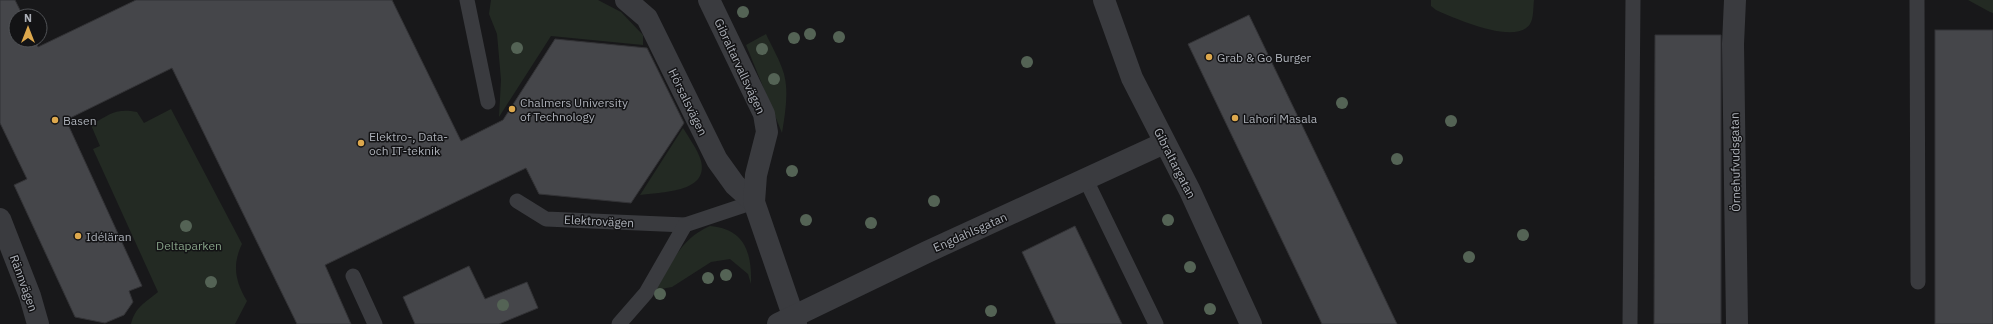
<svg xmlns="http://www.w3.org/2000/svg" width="1993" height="324" viewBox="0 0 1993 324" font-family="'IBM Plex Sans',sans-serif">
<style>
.green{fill:#232a23}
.building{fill:#45464a;stroke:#333336}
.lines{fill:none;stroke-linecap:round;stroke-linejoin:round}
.service{stroke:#3a3b3f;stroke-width:15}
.minor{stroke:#3a3b3f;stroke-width:22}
.tertiary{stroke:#3a3b3f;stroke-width:22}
.tree{fill:#546355}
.poi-dot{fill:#dda84d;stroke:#131315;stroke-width:1.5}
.labels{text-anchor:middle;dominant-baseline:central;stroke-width:3;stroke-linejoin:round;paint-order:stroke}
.poi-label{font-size:12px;fill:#acb0b8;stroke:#131315;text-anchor:start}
.street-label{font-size:12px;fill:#acb0b8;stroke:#131315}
.park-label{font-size:12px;fill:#85a186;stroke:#131315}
</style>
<rect width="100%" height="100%" fill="#18181a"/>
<g class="green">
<path d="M491,0H598L621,12L643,35V45L551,36L499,117L501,80L497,34L489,14Z"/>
<path d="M1431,0H1534C1533,7 1534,18 1530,24C1516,46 1454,18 1436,10L1431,6Z"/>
<path d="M1968,0H1993V13L1990,12Z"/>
<path d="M766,34C772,47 780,60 784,74C789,93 785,114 782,133L746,45Z"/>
<path d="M171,109L242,244C232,265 235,281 247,301L235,324H131C135,307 145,303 158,292L93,149L100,146L91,125C109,115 115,108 137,112L144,123Z"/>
<path d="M683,128C689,138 698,150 701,161C709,193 660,192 640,195Z"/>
<path d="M710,226C745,229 752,253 751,284L748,274L730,259L711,262L672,287L656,290C672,263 680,239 710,226Z"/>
</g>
<g class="building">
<path d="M0,0H15L23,16H16V40H35L38,47L136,0H392L461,141L503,120L555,39L647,48L684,123L631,203L539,194L526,168L325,265L351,324H297L172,68L66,120L142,286L129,291L133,302L124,315L105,323L75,317L14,185L27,179L0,123Z"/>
<path d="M1249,15L1339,202L1397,324H1322L1233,138L1188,44Z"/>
<rect x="1935" y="30" width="58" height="294"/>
<path d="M1655,35H1721V324H1654Z"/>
<path d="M1075,226L1122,324H1056L1022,252Z"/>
<path d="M469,266L485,299L527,282L538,308L499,324H415L403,297Z"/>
</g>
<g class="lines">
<g class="service">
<path d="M467,0L488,102"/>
<path d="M1917,0L1918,282"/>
<path d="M1086,180L1156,324"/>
<path d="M517,201L546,219L685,225L754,202"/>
<path d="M353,276L375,324"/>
<path d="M619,324L646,293L685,225"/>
<path d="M1630,324L1633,0"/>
</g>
<g class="minor">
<path d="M626,0L647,18L717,160L735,185L754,202"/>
<path d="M709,0L764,114L767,132L756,175L754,202L796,324"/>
<path d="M1735,0L1733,44L1737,324"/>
<path d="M0,219L30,296L38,324"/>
<path d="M778,324L927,252L1164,143"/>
</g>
<path class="tertiary" d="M1104,0L1132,78L1190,191L1251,324"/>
</g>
<g class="tree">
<circle cx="743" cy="12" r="6"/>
<circle cx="810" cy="34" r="6"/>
<circle cx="839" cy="37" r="6"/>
<circle cx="794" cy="38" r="6"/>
<circle cx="517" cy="48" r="6"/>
<circle cx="762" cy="49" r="6"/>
<circle cx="1027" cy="62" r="6"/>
<circle cx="774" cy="79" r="6"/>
<circle cx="1342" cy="103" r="6"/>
<circle cx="1451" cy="121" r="6"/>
<circle cx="1397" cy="159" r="6"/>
<circle cx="792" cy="171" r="6"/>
<circle cx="934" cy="201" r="6"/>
<circle cx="806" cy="220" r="6"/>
<circle cx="1168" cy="220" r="6"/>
<circle cx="871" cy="223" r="6"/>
<circle cx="186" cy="226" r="6"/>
<circle cx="1523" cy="235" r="6"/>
<circle cx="1469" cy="257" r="6"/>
<circle cx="1190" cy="267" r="6"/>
<circle cx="726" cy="275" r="6"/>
<circle cx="708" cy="278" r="6"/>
<circle cx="211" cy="282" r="6"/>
<circle cx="660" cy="294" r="6"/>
<circle cx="503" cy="305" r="6"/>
<circle cx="1210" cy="309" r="6"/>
<circle cx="991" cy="311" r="6"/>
</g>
<g class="poi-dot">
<circle cx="1209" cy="57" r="4"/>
<circle cx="512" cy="109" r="4"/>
<circle cx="1235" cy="118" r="4"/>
<circle cx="55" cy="120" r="4"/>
<circle cx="361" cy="143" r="4"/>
<circle cx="78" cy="236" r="4"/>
</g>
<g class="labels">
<g class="poi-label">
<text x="1217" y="57">Grab &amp; Go Burger</text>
<text x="520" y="102">Chalmers University<tspan x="520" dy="14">of Technology</tspan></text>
<text x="1243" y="118">Lahori Masala</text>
<text x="63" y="120">Basen</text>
<text x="369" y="136">Elektro-, Data-<tspan x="369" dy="14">och IT-teknik</tspan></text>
<text x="86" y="236">Idéläran</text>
</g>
<g class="street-label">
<text transform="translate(740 66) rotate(65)">Gibraltarvallsvägen</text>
<text transform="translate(688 102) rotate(64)">Hörsalsvägen</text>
<text transform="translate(1735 162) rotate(-91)">Örnehufvudsgatan</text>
<text transform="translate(1175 163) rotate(63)">Gibraltargatan</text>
<text transform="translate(599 221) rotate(3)">Elektrovägen</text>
<text transform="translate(970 232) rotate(-24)">Engdahlsgatan</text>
<text transform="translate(24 283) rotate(70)">Rännvägen</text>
</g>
<g class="park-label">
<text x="189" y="245">Deltaparken</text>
</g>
</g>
<g transform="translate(28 28)"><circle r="19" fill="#131315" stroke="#505256"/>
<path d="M0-3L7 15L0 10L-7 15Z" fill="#dda84d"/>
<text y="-6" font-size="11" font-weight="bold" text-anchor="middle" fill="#acb0b8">N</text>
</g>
</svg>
